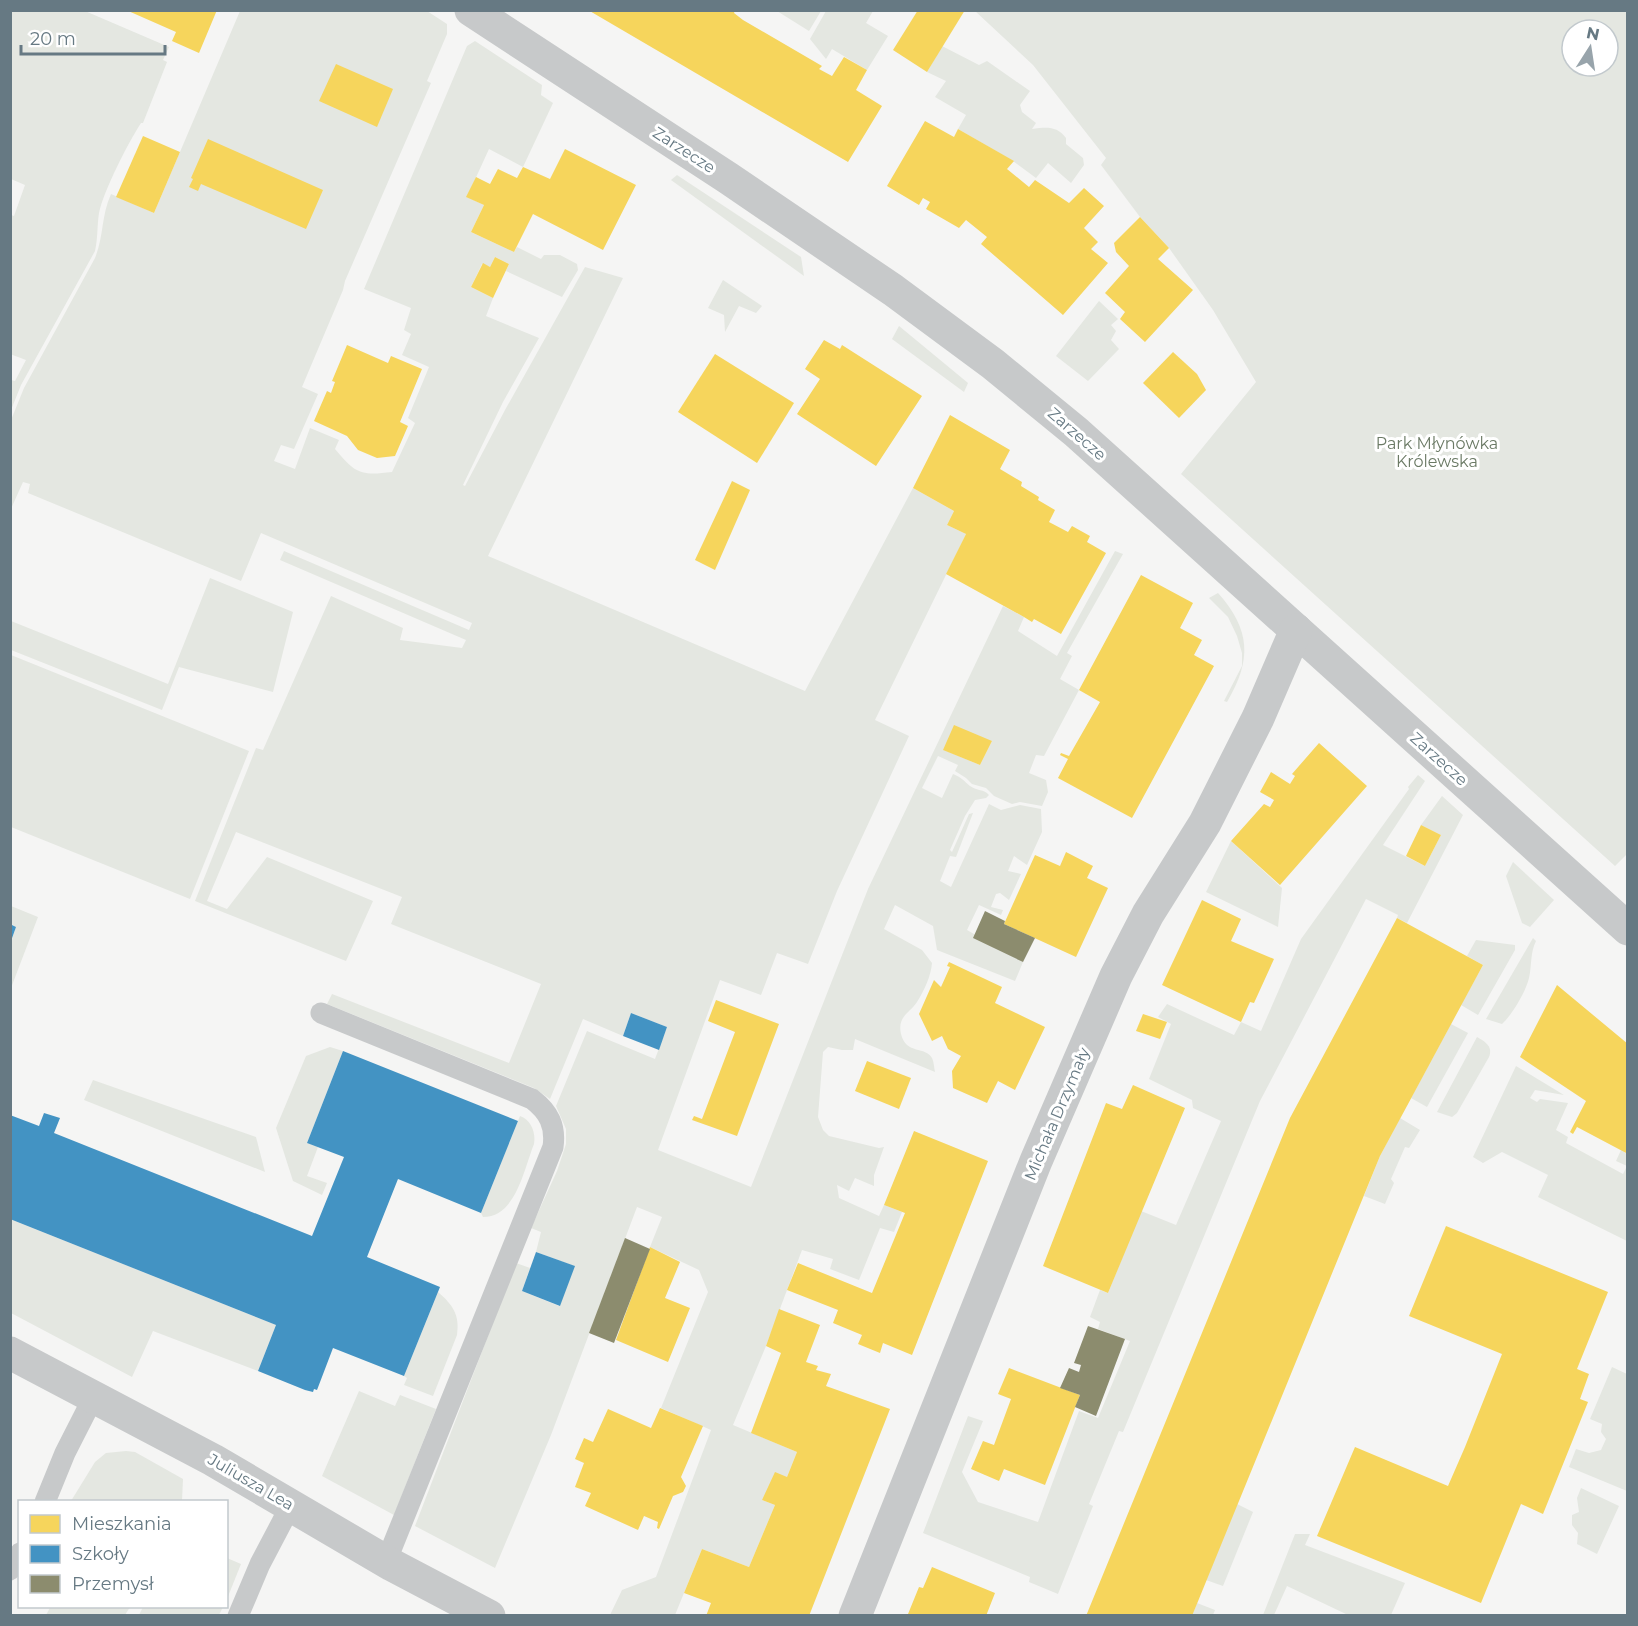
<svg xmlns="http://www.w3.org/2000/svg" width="1638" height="1626" viewBox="0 0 1638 1626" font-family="Montserrat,sans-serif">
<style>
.green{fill:#e4e7e1;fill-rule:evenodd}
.homes{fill:#f6d55c}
.schools{fill:#4393c3}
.industry{fill:#8c8c6e}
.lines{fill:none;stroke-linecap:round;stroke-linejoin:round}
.service{stroke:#c7c9ca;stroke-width:21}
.minor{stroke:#c7c9ca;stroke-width:33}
.labels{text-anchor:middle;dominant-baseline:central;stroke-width:6;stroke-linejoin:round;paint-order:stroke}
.street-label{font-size:16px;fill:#667983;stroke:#fff}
.park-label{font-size:16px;fill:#6b7a65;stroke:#fff}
</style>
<rect width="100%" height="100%" fill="#f5f5f4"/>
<g class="green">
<path d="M10,11H85L169,47L163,60L167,62L143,123H141C128,143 104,190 99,213C97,226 98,238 95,251L21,385L11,410V380L15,381L26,360L10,354L11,215L14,216L25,185L11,179Z"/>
<path d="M240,11H427L447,24V34L427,81L431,83L345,281L343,290L302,387L318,394L294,449L281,445L274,461L295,469L310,428L339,440L335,449C355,473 360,476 392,472L415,423L408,418L429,367L402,355L411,334L404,330L411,308L364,289L467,46L475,41L542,85L541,95L553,103L523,167L489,149L467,197L484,205L471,232L514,252L517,247L541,259L544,255H560L577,264L578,270L562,297L506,271L509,264L495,257L490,267L482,264L471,287L493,298L486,316L539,338L503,402L463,485L465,486L505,410L585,267L623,278L488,556L805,691L913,488L954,511L947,525L966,534L875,720L909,736L837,891L808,964L777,953L761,995L720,980L658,1150L751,1187L868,889L1003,606L1024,617L1018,631L1057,656L1115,551L1123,554L1067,653L1072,656L1060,679L1079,690L1044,756L1036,755L1029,773L1046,780L1048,792L1042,806L1020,802L1012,804L994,796L986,788L972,784L966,778L955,771L958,765L938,756L922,788L942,798L953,774C961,777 964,781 970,786C977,791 984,789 989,795L986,798L975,800L965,816L950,850L952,852L969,814L973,813L956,857L950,856L940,881L951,887L989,804L1001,810L1020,805L1041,809L1042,832L1027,865L1014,856L1008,871L1021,874L1009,900L1000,893L996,894L991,907L1003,910L1001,915L979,905L967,930L1023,962L1015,981L937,950L933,926L895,905L884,929L922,950L932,963C931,976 924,991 917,1002C910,1013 897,1016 901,1034C906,1055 926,1046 932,1058C934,1062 934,1068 935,1072L855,1039L853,1050H842L828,1047L823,1052L818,1117L823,1130L829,1136L879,1148L884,1147L874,1175V1186L855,1178L849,1191L837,1185L839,1198L879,1216L884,1205L902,1212L894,1232L880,1228L859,1280L830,1269L833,1259L802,1250L766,1346L733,1425L797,1452L787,1477L762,1500L775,1505L749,1567L702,1549L675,1615H610L622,1590L656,1577L711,1430L661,1408L708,1292L699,1270L650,1247L662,1217L637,1207L551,1435L495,1568L415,1526L516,1263L530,1268L522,1291L559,1306L574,1266L536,1252L541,1232L531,1228L557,1171L566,1144V1129L556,1106L587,1031L655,1059L667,1027L631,1013L623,1036L583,1019L550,1099L534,1088L327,1004L332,994L509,1063L541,984L391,924L402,897L236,832L207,901L227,909L267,857L373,901L346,961L195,901L256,748L263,750L331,596L403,628L400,640L462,648L466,640L280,560L284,551L469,630L472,623L261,533L241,581L28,493L30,484L23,482L10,511L11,420L24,388L95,258C104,236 101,216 111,194L154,213ZM992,741L980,765L944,750Z"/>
<path d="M777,11H821L809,31Z"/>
<path d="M826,11H873L866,23L888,36L867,70L832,49L826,59L810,39Z"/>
<path d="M975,11H1627L1628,853L1615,866L1181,474L1256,382L1213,310L1169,248L1140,217L1101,165L1106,158L1033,65ZM1572,30H1608V66H1572Z"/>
<path d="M942,46L979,65L987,61L1030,91L1020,105L1022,112L1036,123L1032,129C1047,127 1057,126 1066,138V144L1083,158L1084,165L1071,183L1048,163L1036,178L1013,161L958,129L966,115L935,97L946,81L927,72Z"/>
<path d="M677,175L801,257L804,276L671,180Z"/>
<path d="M723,280L762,306L756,313L739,306L725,332L724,315L708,308Z"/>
<path d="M1099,301L1118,319L1111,325L1116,331L1111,340L1119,349L1088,381L1056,356Z"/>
<path d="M899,326L968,383L964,392L892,339Z"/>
<path d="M210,578L293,612L273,692L179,667L162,710L11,650V621L168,684Z"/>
<path d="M1218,593C1251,630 1252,660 1227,702L1224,701L1242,666V653L1237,636L1228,617L1209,598Z"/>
<path d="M11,655L249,751L190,899L11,827Z"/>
<path d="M1418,775L1425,781L1383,845L1425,866L1441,835L1421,825L1442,796L1463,815L1407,923L1397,918L1398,915L1366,899L1260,1101L1123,1432L1119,1431L1089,1504L1093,1506L1058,1594L1029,1582L1030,1577L923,1533L968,1416L983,1421L962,1472L978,1502L1038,1522L1079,1411L1098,1418L1130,1341L1098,1329L1100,1322L1090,1317L1100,1290L1108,1293L1141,1211L1176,1225L1221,1121L1193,1108L1192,1100L1149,1079L1171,1024L1158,1017L1167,1004L1234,1035L1241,1022L1261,1031L1301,939L1409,789L1408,787Z"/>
<path d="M1231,841L1282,888L1278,927L1206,892Z"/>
<path d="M1513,862L1554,900L1530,927L1522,923L1506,876Z"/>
<path d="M11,906L38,917L11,988V941L16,927L11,924Z"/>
<path d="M1533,938L1536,941C1530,953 1532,965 1529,978C1526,991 1512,1015 1502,1024L1486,1019Z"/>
<path d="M1476,940L1515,945V950L1478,1015L1461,1005L1483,965L1467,956Z"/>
<path d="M1451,1024L1468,1033L1427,1107L1411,1098Z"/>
<path d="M1477,1037C1486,1042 1493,1047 1489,1057L1457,1113L1452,1117L1437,1112Z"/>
<path d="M330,1047L343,1051L307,1143L318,1147L307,1176L327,1183L322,1195L293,1181L276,1128L306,1056Z"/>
<path d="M1516,1066L1564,1095L1535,1090L1530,1098L1537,1102L1540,1099L1568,1103L1556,1130L1568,1137L1566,1143L1623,1174L1627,1166L1616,1161L1621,1150L1627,1154V1241L1538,1197L1548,1175L1502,1152L1483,1163L1473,1157Z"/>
<path d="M93,1080L256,1137L265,1172L84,1100Z"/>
<path d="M520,1116C531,1120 536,1132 534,1144C524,1169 516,1217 483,1217L481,1213Z"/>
<path d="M1400,1118L1420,1130L1409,1148L1405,1147L1391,1179L1394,1183L1385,1204L1364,1196L1380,1156Z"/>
<path d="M10,1219L276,1325L258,1371L153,1331L132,1377L11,1313Z"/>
<path d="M438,1292C453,1305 460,1315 457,1335L433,1396L404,1385L407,1378L404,1376Z"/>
<path d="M1612,1367L1627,1374V1491L1569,1467L1576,1449L1589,1453L1601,1450L1606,1439L1601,1432L1602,1424L1590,1419Z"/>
<path d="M359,1391L395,1406L400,1395L436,1409L394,1515L322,1476Z"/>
<path d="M126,1451L135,1452L183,1479L182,1501H71L95,1462L106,1453Z"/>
<path d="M1581,1488L1619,1506L1597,1554L1577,1544L1578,1533L1572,1525V1515L1579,1512L1577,1498Z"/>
<path d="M1237,1504L1253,1512L1223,1586L1206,1580Z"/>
<path d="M1295,1534H1310L1305,1545L1405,1583L1391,1615H1348L1287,1586L1274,1615H1263Z"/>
<path d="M227,1558L241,1564L227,1599L226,1558Z"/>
<path d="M1197,1603L1215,1610L1213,1615L1192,1616Z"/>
<path d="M51,1606H130V1607L125,1615H46Z"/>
<path d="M143,1607V1606L223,1607L219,1615H139Z"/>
</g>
<g class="homes">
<path d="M126,10H217L199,53L172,41L176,32Z"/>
<path d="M588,10H735L734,13L743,20L822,66L819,69L832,76L844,57L867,70L856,90L882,106L848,162Z"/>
<path d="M918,10H965L927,72L893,50Z"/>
<path d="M336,64L393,89L377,127L319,101Z"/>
<path d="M925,121L954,137L958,129L1014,161L1007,169L1029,187L1035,180L1069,203L1084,188L1104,206L1084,228L1098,242L1091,249L1108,263L1063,315L981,244L987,237L966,220L959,228L926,209L930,202L923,198L919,205L887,186Z"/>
<path d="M143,136L180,152L154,213L116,197Z"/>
<path d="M208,139L323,190L306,229L201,184L198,191L189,187L193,179L191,178Z"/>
<path d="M565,149L636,185L603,250L533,214L514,252L471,232L484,205L466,197L476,177L490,184L498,169L517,178L523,167L550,179Z"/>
<path d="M1140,217L1169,248L1158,259L1193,290L1145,342L1120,319L1125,312L1105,293L1129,266L1116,252L1114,243Z"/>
<path d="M495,257L509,264L493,298L471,287L483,263L490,267Z"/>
<path d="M824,340L840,349L842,345L922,396L876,466L797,414L820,379L805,369Z"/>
<path d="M347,345L388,363L391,356L422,369L400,422L408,426L395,456L377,458L358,450L347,436L314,421L327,391L331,393L335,382L332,381Z"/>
<path d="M1173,352L1197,374L1206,390L1179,418L1143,383Z"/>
<path d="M715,354L794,403L757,463L678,412Z"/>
<path d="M950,415L1010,450L1000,469L1022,482L1021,486L1039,497L1038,500L1055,510L1049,522L1068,532L1072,526L1090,536L1087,542L1106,553L1061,634L1034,619L1032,622L1024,617L946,574L966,534L947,525L954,511L913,488Z"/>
<path d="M732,481L750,490L715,570L695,560Z"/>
<path d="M1141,575L1193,603L1180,628L1202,640L1194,655L1214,666L1132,818L1058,778L1068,759L1060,755L1061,753L1069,756L1100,702L1079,690Z"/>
<path d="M954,725L992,741L980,765L943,750Z"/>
<path d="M1319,743L1367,786L1280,885L1231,841L1264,804L1270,807L1274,800L1260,792L1271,772L1290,784L1295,776L1292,774Z"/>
<path d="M1421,825L1441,835L1425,866L1406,856Z"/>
<path d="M1066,852L1093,866L1087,878L1108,888L1076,957L1004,924L1035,855L1060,866Z"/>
<path d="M1202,900L1241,919L1231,941L1274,959L1254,1003L1250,1002L1241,1022L1162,985Z"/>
<path d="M1397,918L1483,965L1380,1156L1192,1616H1086L1290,1118Z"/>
<path d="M949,962L1002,987L995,1003L1045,1027L1015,1090L998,1081L987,1103L953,1088L952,1071L961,1056L948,1049L942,1036L932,1041L919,1014L934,980L941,987L950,967L947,966Z"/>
<path d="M1557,985L1628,1044V1154L1577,1127L1573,1134L1570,1132L1586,1101L1520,1057Z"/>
<path d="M716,1000L779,1024L737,1136L692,1120L694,1116L702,1119L735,1032L708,1021Z"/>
<path d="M1143,1014L1167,1022L1160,1039L1136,1031Z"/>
<path d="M867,1061L911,1078L899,1109L855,1091Z"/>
<path d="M1133,1085L1185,1108L1108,1293L1043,1266L1106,1103L1122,1109Z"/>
<path d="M914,1131L988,1161L912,1355L883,1343L880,1353L858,1344L862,1335L833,1323L838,1310L787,1290L798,1263L872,1293L905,1213L884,1205Z"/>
<path d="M1446,1226L1608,1292L1577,1369L1589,1374L1580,1399L1588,1402L1543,1514L1521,1504L1481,1603L1317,1536L1355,1447L1448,1486L1465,1447L1502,1354L1409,1316Z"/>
<path d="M650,1247L680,1262L665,1298L690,1308L668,1362L616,1340Z"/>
<path d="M779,1309L820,1325L806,1362L818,1366L816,1370L831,1374L826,1386L890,1409L809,1616H706L711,1603L684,1593L702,1549L749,1567L775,1505L762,1500L775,1472L787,1477L797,1452L751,1433L781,1353L766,1346Z"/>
<path d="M1009,1368L1080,1395L1045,1485L1004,1469L999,1481L971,1469L983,1441L994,1445L1011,1399L998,1394Z"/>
<path d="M660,1408L703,1426L681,1477L686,1486L683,1492L673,1496L659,1529L657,1528L658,1522L644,1516L638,1530L585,1506L591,1493L575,1487L584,1463L575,1459L584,1438L593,1442L608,1409L651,1428Z"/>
<path d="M932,1567L995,1593L986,1616L908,1614L919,1587L923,1588Z"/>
</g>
<g class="schools">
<path d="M10,924L16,927L11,941H10Z"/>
<path d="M631,1013L667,1027L659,1050L623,1036Z"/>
<path d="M343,1051L518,1121L481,1213L398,1179L367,1257L440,1287L404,1376L333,1348L317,1390L314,1389L313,1392L305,1390L258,1371L276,1325L10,1219V1115L39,1126L44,1113L60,1118L54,1133L312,1236L344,1157L307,1143Z"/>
<path d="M536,1252L575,1266L560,1306L522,1291Z"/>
</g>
<g class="industry">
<path d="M985,911L1005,921L1004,924L1035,938L1023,962L973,938Z"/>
<path d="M625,1238L650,1249L614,1343L589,1333Z"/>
<path d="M1088,1326L1125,1339L1096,1416L1075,1407L1080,1395L1060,1388L1069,1368L1079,1372L1081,1365L1074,1363Z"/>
</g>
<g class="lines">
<g class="service">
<path d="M321,1013L532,1099C549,1112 556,1126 553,1147L386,1562"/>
<path d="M45,1502L65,1453L94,1396"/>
<path d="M10,1570L20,1553"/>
<path d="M238,1616L260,1564L291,1505"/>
</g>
<g class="minor">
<path d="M471,10L728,178L893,290L993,364L1076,432L1628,929"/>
<path d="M10,1353L213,1460L392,1565L489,1616"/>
<path d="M855,1616L1036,1161L1116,976L1148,914L1205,823L1258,718L1296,630"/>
</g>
</g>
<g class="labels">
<g class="street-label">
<text transform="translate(684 150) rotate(33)">Zarzecze</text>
<text transform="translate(1077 434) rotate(41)">Zarzecze</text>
<text transform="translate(1439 759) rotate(42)">Zarzecze</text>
<text transform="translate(1057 1114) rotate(-67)">Michała Drzymały</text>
<text transform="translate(251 1482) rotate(30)">Juliusza Lea</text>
</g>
<g class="park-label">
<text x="1437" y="443">Park Młynówka<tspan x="1437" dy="18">Królewska</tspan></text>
</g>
</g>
<rect width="1638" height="1626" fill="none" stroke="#667983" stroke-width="24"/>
<rect x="18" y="1500" width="210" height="108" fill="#ffffff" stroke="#c2c9cd" stroke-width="1.5"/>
<rect x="30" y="1515" width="30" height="18" fill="#f6d55c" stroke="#c2c9cd" stroke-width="1.5"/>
<text x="72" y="1530" font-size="18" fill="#667983">Mieszkania</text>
<rect x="30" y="1545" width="30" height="18" fill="#4393c3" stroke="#c2c9cd" stroke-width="1.5"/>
<text x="72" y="1560" font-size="18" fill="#667983">Szkoły</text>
<rect x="30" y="1575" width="30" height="18" fill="#8c8c6e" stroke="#c2c9cd" stroke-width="1.5"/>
<text x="72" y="1590" font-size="18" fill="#667983">Przemysł</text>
<g transform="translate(1590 48) rotate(12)"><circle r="28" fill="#ffffff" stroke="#c2c9cd" stroke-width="1.5"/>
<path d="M0-4.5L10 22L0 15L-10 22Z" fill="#98a4ab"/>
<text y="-9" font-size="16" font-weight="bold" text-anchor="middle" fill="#667983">N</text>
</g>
<path d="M21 45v9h144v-9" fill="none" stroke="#667983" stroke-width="3"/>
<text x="30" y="45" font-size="18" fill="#667983" stroke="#ffffff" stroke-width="4.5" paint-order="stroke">20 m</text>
</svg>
